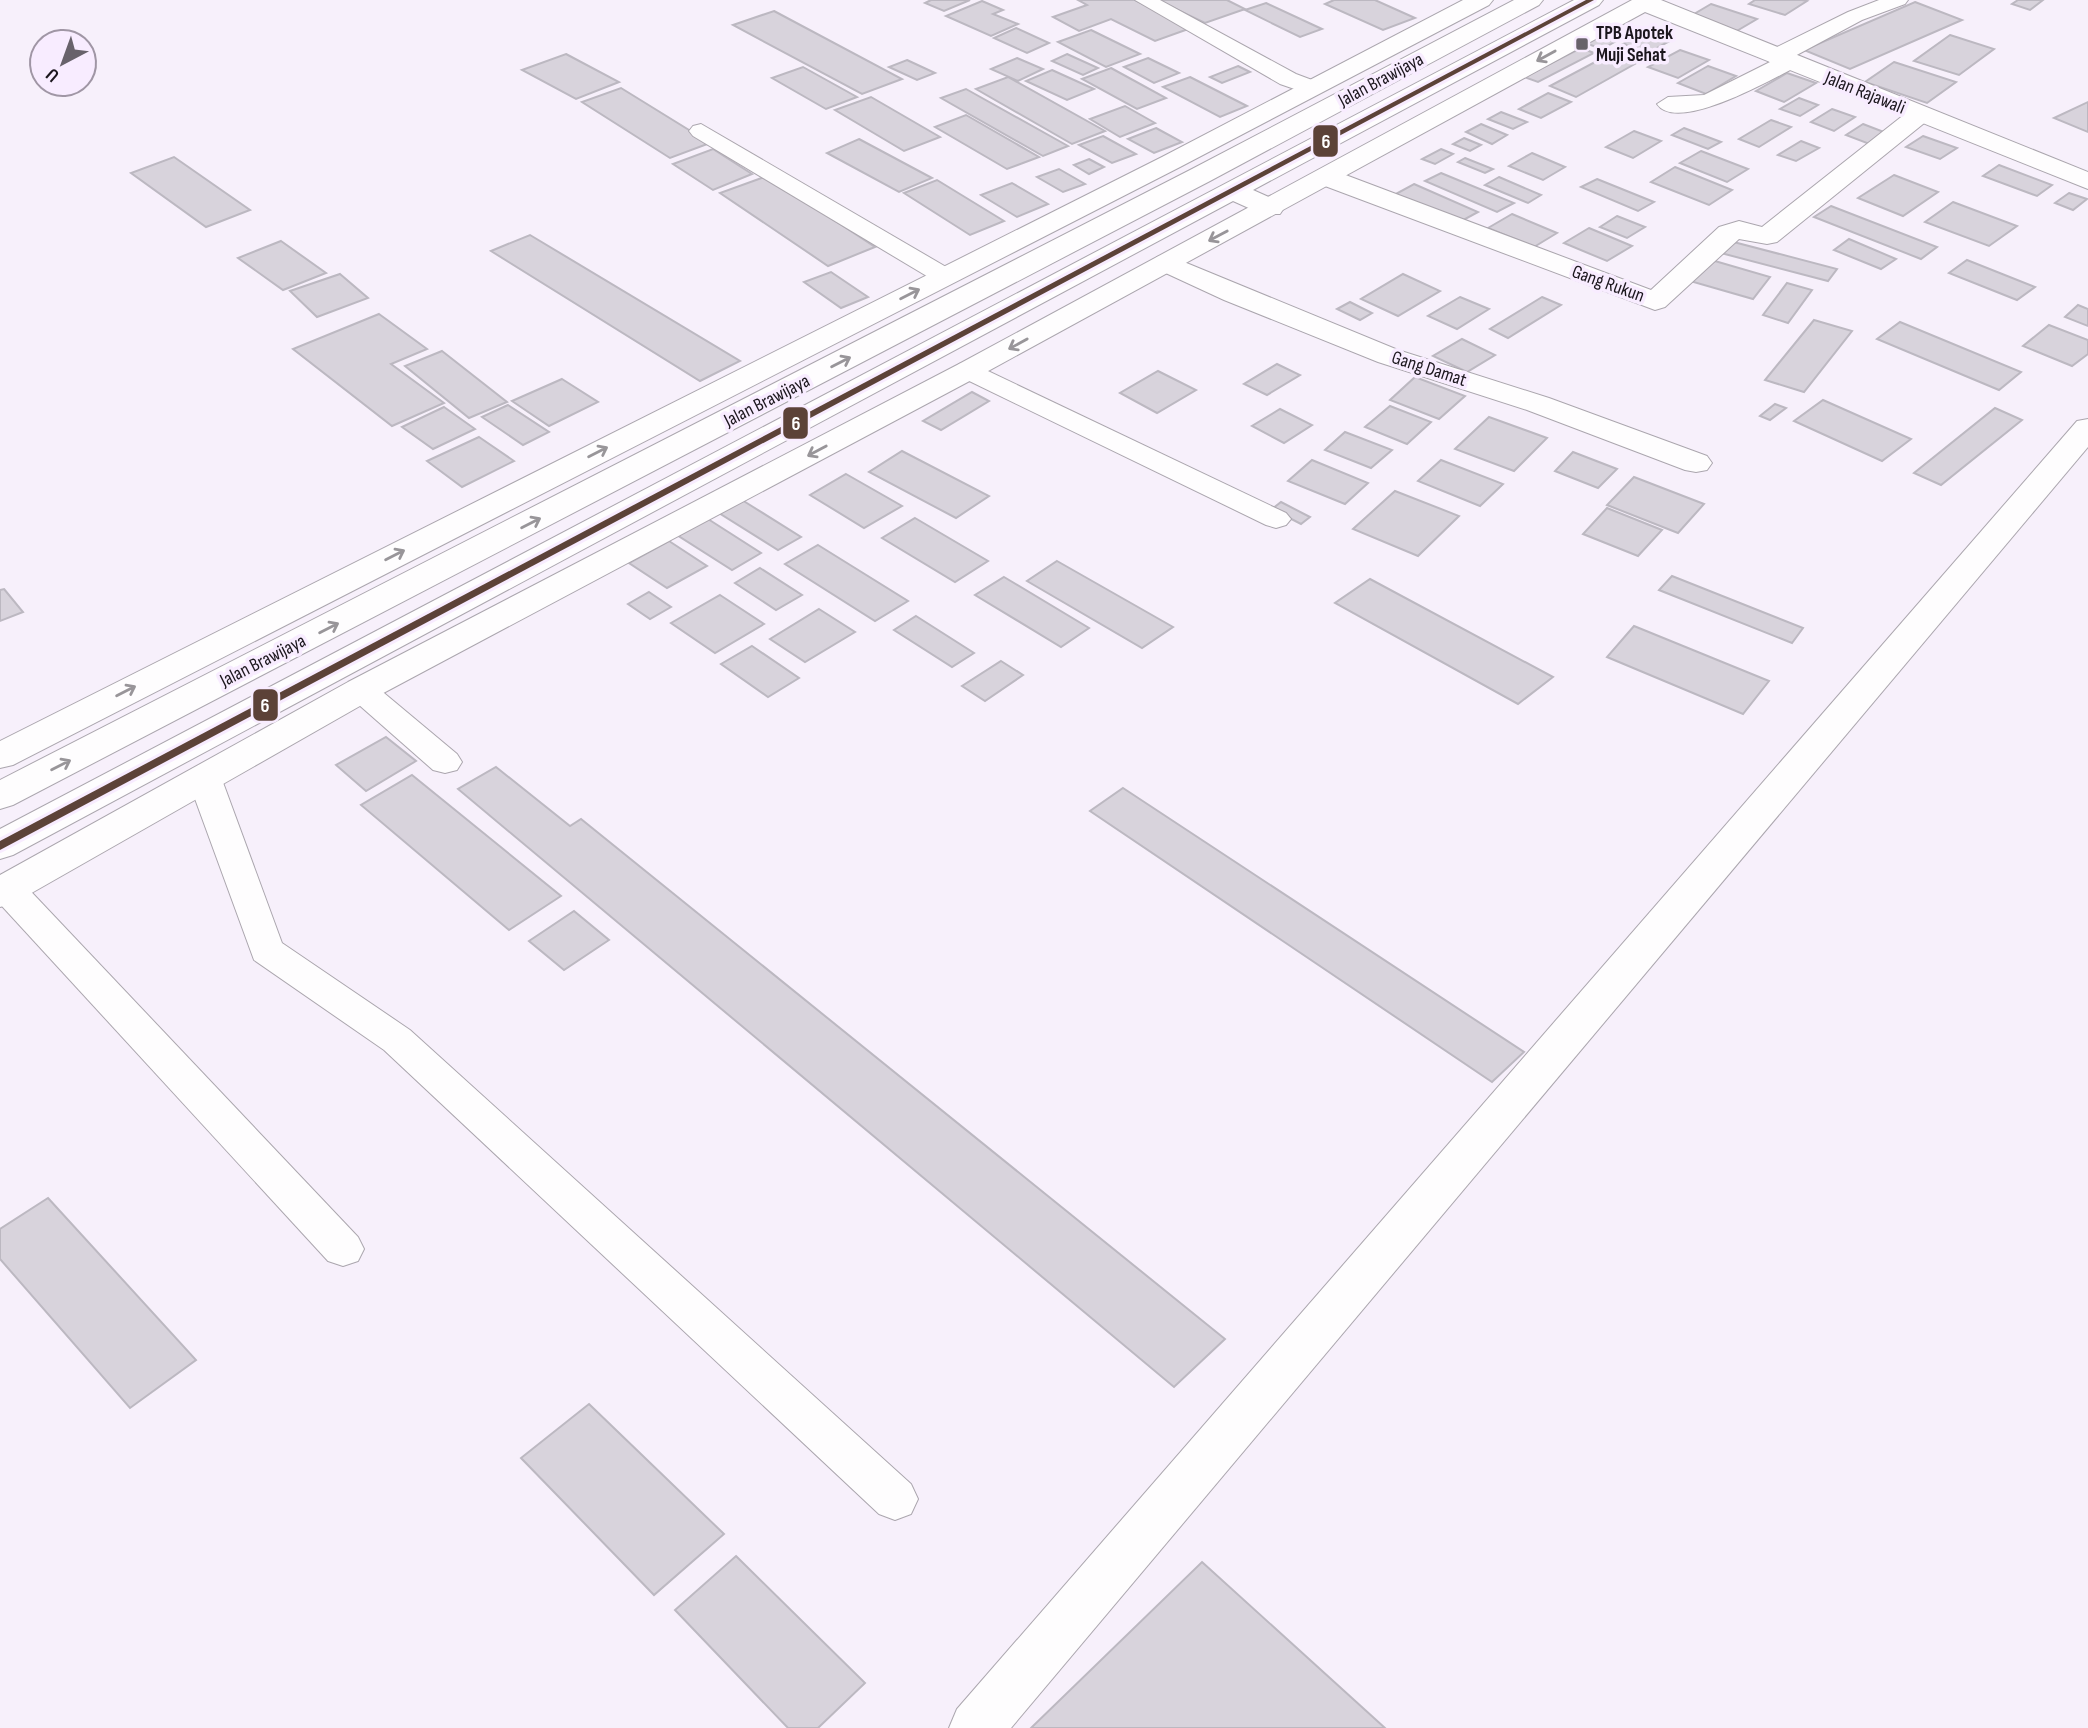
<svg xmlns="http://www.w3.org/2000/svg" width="2088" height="1728" viewBox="0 0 2088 1728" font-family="'Sofia Sans Condensed',sans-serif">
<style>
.building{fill:#d8d3dc;stroke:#bcb8c1;stroke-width:2}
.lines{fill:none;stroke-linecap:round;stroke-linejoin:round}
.service-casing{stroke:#aba6ae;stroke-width:2}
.minor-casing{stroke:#aba6ae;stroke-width:2}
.tertiary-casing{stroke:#aba6ae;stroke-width:2}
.trunk-casing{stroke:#aba6ae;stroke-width:2}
.service{fill:#fefdfe;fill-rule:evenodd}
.minor{fill:#fefdfe;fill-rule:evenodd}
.tertiary{fill:#fefdfe;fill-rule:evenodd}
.trunk{fill:#fefdfe;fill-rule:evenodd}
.bus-1-casing{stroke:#f8ecff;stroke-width:6}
.bus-1{fill:#5c4238;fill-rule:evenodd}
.oneway{stroke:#989599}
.poi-dot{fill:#68626b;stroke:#f8ecff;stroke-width:2.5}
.labels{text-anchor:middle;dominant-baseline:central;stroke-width:7;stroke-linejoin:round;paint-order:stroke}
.far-poi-label{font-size:19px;font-weight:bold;fill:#1b161d;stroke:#f8ecff;text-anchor:start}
.far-street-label{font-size:19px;fill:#1b161d;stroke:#f8ecff}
.line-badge{stroke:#f8ecff;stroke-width:2.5}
.badge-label{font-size:19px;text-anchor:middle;font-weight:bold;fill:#fff}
</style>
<rect width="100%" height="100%" fill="#f7f0fb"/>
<g class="building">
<path d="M931,0H970L944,11L925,3Z"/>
<path d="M1078,0H1135L1191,28L1155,41L1111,19L1079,31L1053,17L1087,5Z"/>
<path d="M1157,0H1227L1245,9L1205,23Z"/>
<path d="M1334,0H1375L1415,18L1383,30L1325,4Z"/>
<path d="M1755,0H1802L1807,1L1785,15L1749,4Z"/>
<path d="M2018,0H2043L2030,10L2012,4Z"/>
<path d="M982,1L1003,10L993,14L1018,24L991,36L946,16Z"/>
<path d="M1915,2L1962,20L1850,69L1804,50Z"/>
<path d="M1266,3L1322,29L1300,37L1245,10Z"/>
<path d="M1711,4L1757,19L1735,32L1689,17Z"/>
<path d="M774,11L902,79L862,94L733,25Z"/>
<path d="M1016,28L1049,43L1027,53L994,38Z"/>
<path d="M1091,30L1140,54L1106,67L1058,42Z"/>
<path d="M1600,32L1620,39L1602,49L1582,42Z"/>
<path d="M1643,33L1668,42L1648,53L1623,44Z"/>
<path d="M1950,35L1994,49L1959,75L1914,61Z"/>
<path d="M1623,47L1649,56L1576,97L1550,86Z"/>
<path d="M1581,48L1594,53L1538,82L1524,77Z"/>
<path d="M1680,50L1709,60L1678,78L1648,67Z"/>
<path d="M566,54L619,82L576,99L522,70Z"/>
<path d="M1067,54L1098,68L1083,75L1052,61Z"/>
<path d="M1017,58L1043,69L1018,81L991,69Z"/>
<path d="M1148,58L1179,73L1154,83L1124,67Z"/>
<path d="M907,60L935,73L917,80L889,67Z"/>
<path d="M1894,62L1956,82L1927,103L1865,82Z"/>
<path d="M1238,66L1250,72L1222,83L1210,77Z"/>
<path d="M1708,66L1736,76L1706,94L1678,83Z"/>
<path d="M803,67L857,97L826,109L772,78Z"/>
<path d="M1111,68L1166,98L1137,109L1082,79Z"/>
<path d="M1052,70L1094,89L1067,100L1026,81Z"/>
<path d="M1787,73L1816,83L1784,102L1756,91Z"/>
<path d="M1008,77L1105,131L1072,144L976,89Z"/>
<path d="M1190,77L1247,106L1220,117L1163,87Z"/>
<path d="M621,88L710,143L670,158L582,102Z"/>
<path d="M966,89L1068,146L1043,156L941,98Z"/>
<path d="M1548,93L1571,102L1541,118L1519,109Z"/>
<path d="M871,97L940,137L904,151L835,110Z"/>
<path d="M1799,98L1818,105L1800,116L1780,109Z"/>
<path d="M2088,102V132L2054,118Z"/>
<path d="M1125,106L1155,123L1120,137L1090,119Z"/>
<path d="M1832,109L1855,117L1834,131L1811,122Z"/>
<path d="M1501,112L1527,122L1513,129L1488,119Z"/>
<path d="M966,115L1039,157L1007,169L935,127Z"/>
<path d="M1771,120L1791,127L1759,147L1739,139Z"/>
<path d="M1481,124L1507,135L1492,144L1466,132Z"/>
<path d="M1863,124L1889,134L1872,145L1846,135Z"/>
<path d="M1156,128L1182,142L1154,153L1128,139Z"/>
<path d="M1684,128L1721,142L1708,149L1672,135Z"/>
<path d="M1634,131L1661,141L1633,158L1606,147Z"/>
<path d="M1103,136L1136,154L1112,163L1079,145Z"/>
<path d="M1923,136L1957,148L1940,159L1906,147Z"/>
<path d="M1464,138L1481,145L1470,151L1453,144Z"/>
<path d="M859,139L932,178L899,192L827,153Z"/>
<path d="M1801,141L1819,148L1796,161L1778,155Z"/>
<path d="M713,149L752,174L713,190L673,164Z"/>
<path d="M1441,149L1453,154L1435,164L1422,159Z"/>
<path d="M1701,151L1748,169L1727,182L1680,163Z"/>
<path d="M1532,153L1565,167L1543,180L1509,166Z"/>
<path d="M174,157L250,210L206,227L131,173Z"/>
<path d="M1465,158L1493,169L1485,173L1458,162Z"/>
<path d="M1089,159L1104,167L1089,174L1074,165Z"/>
<path d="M1999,165L2052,185L2037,196L1983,176Z"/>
<path d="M1675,167L1732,190L1709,205L1651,182Z"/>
<path d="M1059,169L1085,184L1063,192L1037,177Z"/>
<path d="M1441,173L1514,203L1497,212L1425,181Z"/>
<path d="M1894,175L1938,192L1903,216L1858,198Z"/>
<path d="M767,176L875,247L828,266L720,193Z"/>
<path d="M1499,177L1541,195L1528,203L1485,185Z"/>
<path d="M1597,179L1654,202L1638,211L1581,187Z"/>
<path d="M937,180L1004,221L970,235L904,193Z"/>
<path d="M1012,183L1048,204L1017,217L981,195Z"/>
<path d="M1414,184L1478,212L1458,223L1394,195Z"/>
<path d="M2069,193L2087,199L2073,210L2055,203Z"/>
<path d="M1953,202L2017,226L1989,246L1925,222Z"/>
<path d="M1831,206L1937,247L1921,259L1814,217Z"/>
<path d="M1512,214L1557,233L1534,247L1488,228Z"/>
<path d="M1617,216L1645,227L1627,238L1600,227Z"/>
<path d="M1589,228L1632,246L1607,261L1564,243Z"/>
<path d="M530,235L740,361L700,381L491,251Z"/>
<path d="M1849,239L1896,259L1881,269L1834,250Z"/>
<path d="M1726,240L1837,269L1828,281L1717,252Z"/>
<path d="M281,241L326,273L283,290L238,258Z"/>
<path d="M1708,259L1770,277L1753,299L1690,281Z"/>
<path d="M1967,260L2035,287L2017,300L1949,273Z"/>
<path d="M831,272L868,297L841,308L804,282Z"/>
<path d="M340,274L368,298L317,317L290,291Z"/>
<path d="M1403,274L1440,291L1398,316L1361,299Z"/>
<path d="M1787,283L1812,290L1788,323L1763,315Z"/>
<path d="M1460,297L1489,309L1457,329L1428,316Z"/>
<path d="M1542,297L1561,305L1508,338L1490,329Z"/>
<path d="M1350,302L1372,313L1360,320L1337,309Z"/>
<path d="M2078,305L2088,309V326L2065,317Z"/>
<path d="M379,314L427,349L391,364L444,403L392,426L293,349Z"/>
<path d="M1814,320L1852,331L1804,392L1765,380Z"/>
<path d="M1900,322L2021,372L1999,390L1877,339Z"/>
<path d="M2049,325L2088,340V354L2072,366L2023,346Z"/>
<path d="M1462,339L1495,355L1467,372L1433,356Z"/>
<path d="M442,351L507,402L469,418L405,366Z"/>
<path d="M1277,364L1300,375L1267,395L1244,384Z"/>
<path d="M1158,371L1196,390L1157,413L1120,393Z"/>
<path d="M1415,377L1465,396L1439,419L1390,400Z"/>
<path d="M562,379L598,402L549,426L512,401Z"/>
<path d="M972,392L989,401L941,430L923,421Z"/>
<path d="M1823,400L1911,439L1882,461L1794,421Z"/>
<path d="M1775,404L1786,408L1770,420L1760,416Z"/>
<path d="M508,405L549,432L523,445L482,417Z"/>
<path d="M1390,406L1431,422L1407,444L1365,427Z"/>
<path d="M444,407L475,429L433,449L402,427Z"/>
<path d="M1995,408L2022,420L1941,485L1914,473Z"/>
<path d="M1280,409L1312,425L1284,443L1252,426Z"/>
<path d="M1489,417L1547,438L1514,471L1455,449Z"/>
<path d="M1345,432L1392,450L1371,468L1325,450Z"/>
<path d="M479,437L514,461L462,487L427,461Z"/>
<path d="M902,451L989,496L956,518L869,472Z"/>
<path d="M1573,452L1617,469L1598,488L1555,471Z"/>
<path d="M1312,460L1368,483L1345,504L1288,481Z"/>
<path d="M1441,460L1503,484L1480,506L1418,481Z"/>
<path d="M846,474L902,506L864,528L810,495Z"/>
<path d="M1634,477L1704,504L1678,533L1607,505Z"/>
<path d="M1395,491L1459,516L1418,556L1353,529Z"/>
<path d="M742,500L801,537L778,550L719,513Z"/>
<path d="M1281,502L1310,517L1301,524L1272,509Z"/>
<path d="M1607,508L1662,530L1638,556L1583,534Z"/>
<path d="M915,518L988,561L955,582L882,538Z"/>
<path d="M708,519L761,553L732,570L677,535Z"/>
<path d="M669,541L707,566L667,588L629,563Z"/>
<path d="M818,545L908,601L875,621L785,564Z"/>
<path d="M1057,561L1173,627L1142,648L1027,581Z"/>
<path d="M760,568L802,595L776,610L735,583Z"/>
<path d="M1672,576L1803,628L1792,643L1659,590Z"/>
<path d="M1004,577L1089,628L1061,647L975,595Z"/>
<path d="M1370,579L1553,677L1518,704L1335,603Z"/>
<path d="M4,589L23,612L0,621V590Z"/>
<path d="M649,592L671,607L650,619L628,604Z"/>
<path d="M720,595L764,624L715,653L671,623Z"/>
<path d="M819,609L855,632L805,662L770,639Z"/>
<path d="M916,616L974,653L952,667L894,630Z"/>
<path d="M1634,626L1769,681L1743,714L1607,657Z"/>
<path d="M752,646L799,678L768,697L721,664Z"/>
<path d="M1001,661L1023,675L985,701L962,686Z"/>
<path d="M386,737L416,761L366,791L336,765Z"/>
<path d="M496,767L570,826L581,819L1225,1339L1174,1387L458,789Z"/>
<path d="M412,775L561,896L509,930L361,805Z"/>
<path d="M1123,788L1524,1052L1492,1082L1090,811Z"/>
<path d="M574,911L609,940L564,970L529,941Z"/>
<path d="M48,1198L196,1360L130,1408L0,1259V1229Z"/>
<path d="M589,1404L724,1534L654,1595L521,1458Z"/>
<path d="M736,1556L865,1683L818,1728H788L675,1610Z"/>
<path d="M1202,1562L1385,1728H1031Z"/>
</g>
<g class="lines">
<defs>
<g id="service">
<path d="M1135,0H1160L1296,74L1320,83L1323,88L1312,95L1280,84Z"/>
<path d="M1879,0H1908L1905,4L1862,20L1793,57L1799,62L1796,67C1772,79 1677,134 1657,104L1668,97L1704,95L1770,62L1764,57L1767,52L1848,12Z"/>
<path d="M701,124L953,271L957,276L953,281H935L693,136L689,131L693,126Z"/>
<path d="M969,362L1286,513L1291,519L1286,525L1276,528L1266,525L959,376L956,370L959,364Z"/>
<path d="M361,680L372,683L457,754L462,762L457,770L445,773L433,770L350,697L345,690L350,683Z"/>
<path d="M204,766L216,769L221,777L282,943L410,1030L911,1484L918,1499L911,1514L895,1520L879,1514L384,1050L254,960L187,777L192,769Z"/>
<path d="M7,876L20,880L358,1237L364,1249L358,1261L343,1266L328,1261L0,904V878Z"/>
</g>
<g id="minor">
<path d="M1919,107L1928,110L1932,115L1928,120L1777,242L1767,244L1739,239L1665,307L1655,310L1317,183L1313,177L1317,171H1335L1651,290L1719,227L1739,221L1762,227L1910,110Z"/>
<path d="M1167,255L1398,350L1549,398L1707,456L1712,463L1707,470L1696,472L1685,470L1527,410L1378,362L1224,300L1157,269L1153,263L1157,257Z"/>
<path d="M2088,419V447L1011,1728H949L957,1709L2077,421Z"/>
</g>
<g id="tertiary">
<path d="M1463,0H1493L1489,5L1180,167L13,765L0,768V741L1162,157Z"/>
<path d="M1632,0H1661L2088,172V189L1645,12L979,376L374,698L14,903L0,907V875L348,682L959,364Z"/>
</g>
<g id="trunk">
<path d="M1514,0H1543L1539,5L1210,181L13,805L0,809V780L1192,169Z"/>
<path d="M1574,0H1603L1599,5L1253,190L1280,202L1284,208L1280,214H1262L1233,201L13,855L0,859V829Z"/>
</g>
</defs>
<use href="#service" class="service-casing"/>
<use href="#minor" class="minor-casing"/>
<use href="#tertiary" class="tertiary-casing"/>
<use href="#trunk" class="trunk-casing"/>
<use href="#service" class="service"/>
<use href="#minor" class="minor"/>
<use href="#tertiary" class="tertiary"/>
<use href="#trunk" class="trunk"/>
<defs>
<path id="bus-1" d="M1586,0H1594L0,850V841Z"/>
</defs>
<use href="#bus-1" class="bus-1-casing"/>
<use href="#bus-1" class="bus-1"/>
</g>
<defs><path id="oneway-shaft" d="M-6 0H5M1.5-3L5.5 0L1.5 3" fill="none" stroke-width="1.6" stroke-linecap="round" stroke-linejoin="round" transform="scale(1.75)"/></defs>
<g class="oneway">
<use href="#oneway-shaft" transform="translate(1546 56) rotate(151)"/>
<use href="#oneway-shaft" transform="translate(1218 236) rotate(152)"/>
<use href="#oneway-shaft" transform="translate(910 294) rotate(-27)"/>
<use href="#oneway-shaft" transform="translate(1018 344) rotate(151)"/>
<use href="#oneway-shaft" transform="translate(841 362) rotate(-27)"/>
<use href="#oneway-shaft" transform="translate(817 451) rotate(152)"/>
<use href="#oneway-shaft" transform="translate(598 452) rotate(-27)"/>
<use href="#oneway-shaft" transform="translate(531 523) rotate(-27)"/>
<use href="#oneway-shaft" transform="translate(395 555) rotate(-27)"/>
<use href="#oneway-shaft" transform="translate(329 628) rotate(-27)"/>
<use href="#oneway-shaft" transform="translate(126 691) rotate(-27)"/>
<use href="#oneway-shaft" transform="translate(61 765) rotate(-27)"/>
</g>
<rect class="poi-dot" x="1575" y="37" width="14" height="14" rx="3.5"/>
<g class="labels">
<g class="far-poi-label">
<text x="1596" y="33">TPB Apotek<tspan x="1596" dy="22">Muji Sehat</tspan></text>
</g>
<g class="far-street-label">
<text transform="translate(1381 80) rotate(-28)">Jalan Brawijaya</text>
<text transform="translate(1865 93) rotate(22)">Jalan Rajawali</text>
<text transform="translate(1608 284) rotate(20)">Gang Rukun</text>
<text transform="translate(1429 369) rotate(18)">Gang Damat</text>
<text transform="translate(767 401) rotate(-27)">Jalan Brawijaya</text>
<text transform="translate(263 661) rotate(-27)">Jalan Brawijaya</text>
</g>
</g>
<g class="line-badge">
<rect x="1312" y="124" width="27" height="34" rx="7" fill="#5c4238"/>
<rect x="782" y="406" width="27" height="34" rx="7" fill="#5c4238"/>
<rect x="252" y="688" width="27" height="34" rx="7" fill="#5c4238"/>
</g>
<g class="badge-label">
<text x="1326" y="148">6</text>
<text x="796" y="430">6</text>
<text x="265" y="712">6</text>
</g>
<g transform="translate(63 63) rotate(221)"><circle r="33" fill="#f8ecff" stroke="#a096a5" stroke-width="2"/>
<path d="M0-5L12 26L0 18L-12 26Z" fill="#68626b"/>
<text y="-10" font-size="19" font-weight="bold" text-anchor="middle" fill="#1b161d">U</text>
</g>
</svg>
